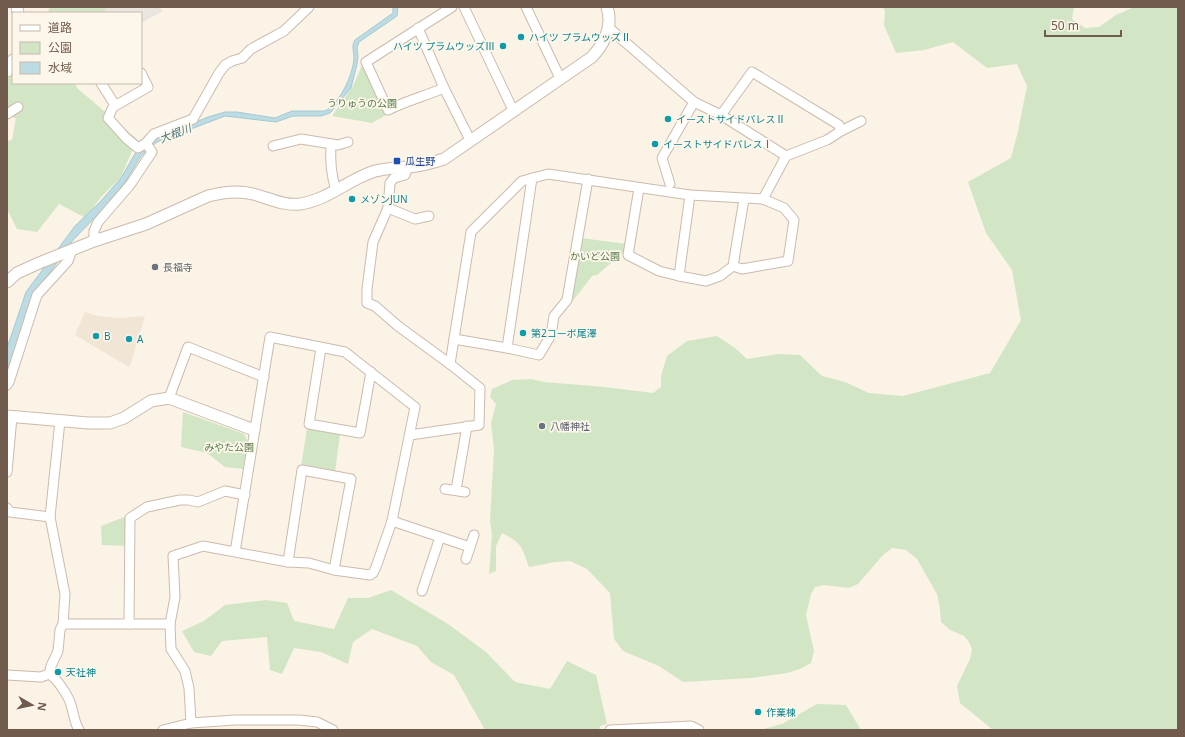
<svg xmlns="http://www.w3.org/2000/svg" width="1185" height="737" viewBox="0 0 1185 737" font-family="'Noto Sans','Noto Sans JP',sans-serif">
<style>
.residential{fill:#f1e5d5}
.industrial{fill:#eae5df}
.green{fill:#d2e6c5}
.water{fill:#bcdbe2;stroke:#a3cad2}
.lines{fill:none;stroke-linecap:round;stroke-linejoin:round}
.minor-casing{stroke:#cbbbad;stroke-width:11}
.tertiary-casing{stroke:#cbbbad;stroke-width:13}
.minor{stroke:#fff;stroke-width:9}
.tertiary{stroke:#fff;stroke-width:11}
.culture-dot{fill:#0f9aa8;stroke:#fdf7eb;stroke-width:1.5}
.transit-dot{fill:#1a4fb4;stroke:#fdf7eb;stroke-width:1.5}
.worship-dot{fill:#6b7280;stroke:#fdf7eb;stroke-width:1.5}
.labels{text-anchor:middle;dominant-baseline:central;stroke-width:3.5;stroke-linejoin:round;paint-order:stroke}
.culture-label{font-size:10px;fill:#0d838f;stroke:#fdf7eb;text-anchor:start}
.park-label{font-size:10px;fill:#567a49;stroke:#fdf7eb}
.transit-label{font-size:10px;fill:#164399;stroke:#fdf7eb;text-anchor:start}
.worship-label{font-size:10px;fill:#5b616d;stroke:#fdf7eb;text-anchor:start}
.water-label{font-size:11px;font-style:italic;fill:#497782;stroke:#fdf7eb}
</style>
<rect width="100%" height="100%" fill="#faf3e6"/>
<path class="residential" d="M85,312L97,316L120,318L145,316L130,366L129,367L75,335Z"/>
<path class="industrial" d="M106,7H159L163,11L141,23V13H104Z"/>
<g class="green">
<path d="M52,7H106L104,13H48L49,8Z"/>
<path d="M883,7H1074L1072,19L1085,28L1099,27L1116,15L1134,7H1178V730H993L960,703L957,686L970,659L972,649L969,642L964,636L950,630L941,622L940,608L937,594L917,559L906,550L892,548L883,555L858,584L849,588L824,585L815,587L811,594L806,615L814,651L811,663L800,669L787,673L751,678L683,682L659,666L623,651L614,639L610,593L587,569L570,561L555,562L529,567C522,547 522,543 502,533L496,546V571L489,574L492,534L490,521L494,449L491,423L496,404L490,397L492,389L512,380L531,379L544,382L605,387L653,393L661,387V376L667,356L687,341L717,336L735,348L747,359L779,354L800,355L822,376L845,382L869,393L903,396L990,373L1021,320L1012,270L986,233L968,182L1011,158L1018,131L1027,86L1017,64L987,68L953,42L924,50L896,53L884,25L885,11Z"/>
<path d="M363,63L386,115L372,123L332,116L353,86Z"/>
<path d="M13,68V83H75L77,88L137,139L121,177L100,198L86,218L59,204L37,232L17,229L7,209V141L12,140L16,118H14L7,111V77Z"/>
<path d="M581,238L627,244L626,250L597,275L592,276L572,302Z"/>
<path d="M183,412L244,434L248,442L243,469L225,467L207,453L181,447Z"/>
<path d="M307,428L340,434L335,472L301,467Z"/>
<path d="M127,516L126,546L102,545L101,526Z"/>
<path d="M391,590L448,624L486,652L515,682L550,689L567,661L596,675L607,724L600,726L599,730H485L454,675L431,662L417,646L372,629L353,642L348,664L321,652L294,648L282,674L270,670L267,637L222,641L211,656L194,652L182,631L204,621L225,605L266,600L287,603L294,621L334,629L348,598H368Z"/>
<path d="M817,704L846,705L861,730H760L782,724Z"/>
</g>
<path class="water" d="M393,7H398L397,16L359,42L357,48L358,57L357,64L351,88L330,113L321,116H293L276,122L225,116L157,142L141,156L125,182L106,206L73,240L34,295L7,376V348L26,292L75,226L100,202L121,178L136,152L155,139L208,117L225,112H237L275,118L292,111H324L327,110C341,100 353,75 354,58C354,50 351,47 355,40L393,13Z"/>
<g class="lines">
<defs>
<g id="minor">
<path d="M464,7L513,110"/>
<path d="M526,7L560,78"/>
<path d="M418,28L444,88L470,140"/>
<path d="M609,28L694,102L721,115L786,156"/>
<path d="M141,73L148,87L113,107L108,118L126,138L138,148L146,143L154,134L193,119L219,73L225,65L232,61L242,58L251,49L284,31L309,7"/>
<path d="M101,83L115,105"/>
<path d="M444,88C425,96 406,101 388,110L366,62L452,7"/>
<path d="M7,114L18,107"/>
<path d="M721,115L752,72L839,125L841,131"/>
<path d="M331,144C330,159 331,175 336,190"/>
<path d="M273,146L301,139L338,145L348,142"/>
<path d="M408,167L405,175L394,178L390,183L388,208L373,242L367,289V303L375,306L398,326L450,364L480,388L479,425L410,435"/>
<path d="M670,184L662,158L694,102"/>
<path d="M639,188L628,255L659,271L679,276L706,281L720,276L733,266L744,199"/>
<path d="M763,199L786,156L827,140L841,131L861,121"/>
<path d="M388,208L415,219L429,216"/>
<path d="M94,241V231L98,222L130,185L152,152L146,143"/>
<path d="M679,276L690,195"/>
<path d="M454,339L507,348L539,355L551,335L554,316L567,300L588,179"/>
<path d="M321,348L309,424L360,433L371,372"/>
<path d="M507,348L532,178"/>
<path d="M450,364L471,232L522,181L548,174L690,195L763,199L784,208L794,220L788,261L742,269L733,266"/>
<path d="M7,385L9,382L37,295L68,261L72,250"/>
<path d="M169,398L188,347L264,377"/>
<path d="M7,472L12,417"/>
<path d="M445,489L465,492"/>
<path d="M456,490L467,426"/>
<path d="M7,508L10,512L50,517"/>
<path d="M392,521L470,547"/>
<path d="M466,559L474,535"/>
<path d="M288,562L302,470L351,479L334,570"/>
<path d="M422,591L440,537"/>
<path d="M63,624H170"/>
<path d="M129,624L130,518L147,507L161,504L180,500H189L198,502L225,491L245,495"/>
<path d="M49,674L51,666L58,651L60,630L63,624L65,594L50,517L60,421"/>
<path d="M49,674C57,678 69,697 71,705C74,714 74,722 79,730"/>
<path d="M7,675L41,677L49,674"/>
<path d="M191,723L189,688L185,671L171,649L170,624L175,597L173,556L203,546L288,562L309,563L334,570L370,575L373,573L376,567L392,521L415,407L345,352L270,337L235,552"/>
<path d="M163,730L191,723L235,720H299L317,722L333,730"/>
<path d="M610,730L691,726L699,730"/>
</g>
<g id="tertiary">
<path d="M17,7L18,13"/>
<path d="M7,71L13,60"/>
<path d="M7,282L17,273L39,263L94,241L146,224L208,196C223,192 238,190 253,194C269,198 283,206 300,204C328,200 349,179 375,171C386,168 398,168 408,167C421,166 432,163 444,159L592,57C605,43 613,26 607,7"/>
<path d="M7,416L88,423H110L124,418L151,401L169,398L254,430"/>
</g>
</defs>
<use href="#minor" class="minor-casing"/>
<use href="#tertiary" class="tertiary-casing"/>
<use href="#minor" class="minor"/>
<use href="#tertiary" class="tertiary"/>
</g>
<g class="culture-dot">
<circle cx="521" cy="37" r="4"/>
<circle cx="503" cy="46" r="4"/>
<circle cx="668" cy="119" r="4"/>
<circle cx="655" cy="144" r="4"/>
<circle cx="352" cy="199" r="4"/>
<circle cx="523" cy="333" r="4"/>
<circle cx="96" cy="336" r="4"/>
<circle cx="129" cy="339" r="4"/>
<circle cx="58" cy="672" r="4"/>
<circle cx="758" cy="712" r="4"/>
</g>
<rect class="transit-dot" x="393" y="157" width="8" height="8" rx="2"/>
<g class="worship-dot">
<circle cx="155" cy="267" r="4"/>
<circle cx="542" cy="426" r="4"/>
</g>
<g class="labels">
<g class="culture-label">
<text x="529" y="37">ハイツ プラムウッズⅡ</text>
<text x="495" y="46" text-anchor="end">ハイツ プラムウッズⅢ</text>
<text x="676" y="119">イーストサイドパレスⅡ</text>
<text x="663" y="144">イーストサイドパレスⅠ</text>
<text x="360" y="199">メゾンJUN</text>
<text x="531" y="333">第2コーポ尾澤</text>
<text x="104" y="336">B</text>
<text x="137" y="339">A</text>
<text x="66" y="672">天社神</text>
<text x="766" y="712">作業棟</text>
</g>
<g class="park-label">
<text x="362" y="103">うりゅうの公園</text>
<text x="595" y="256">かいど公園</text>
<text x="229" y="447">みやた公園</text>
</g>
<g class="transit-label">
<text x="405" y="161">瓜生野</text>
</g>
<g class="worship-label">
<text x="163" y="267">長福寺</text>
<text x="550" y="426">八幡神社</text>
</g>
<g class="water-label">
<text transform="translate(175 133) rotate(-21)">大根川</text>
</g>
</g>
<rect width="1185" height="737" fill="none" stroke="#715b4d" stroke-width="16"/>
<rect x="12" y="12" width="130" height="72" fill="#fdf7eb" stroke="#c5b9ac"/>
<rect x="20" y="25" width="20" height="6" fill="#ffffff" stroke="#c5b9ac"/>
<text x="48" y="32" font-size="12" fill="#715b4d">道路</text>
<rect x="20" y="42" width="20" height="12" fill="#d2e6c5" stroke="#c5b9ac"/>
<text x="48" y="52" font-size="12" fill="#715b4d">公園</text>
<rect x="20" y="62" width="20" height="12" fill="#bcdbe2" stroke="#c5b9ac"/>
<text x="48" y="72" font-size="12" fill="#715b4d">水域</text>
<g transform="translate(32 705) rotate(99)" stroke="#fdf7eb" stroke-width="3" paint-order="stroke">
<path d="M0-3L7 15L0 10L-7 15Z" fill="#715b4d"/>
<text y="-6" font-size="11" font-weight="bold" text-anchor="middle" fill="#715b4d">N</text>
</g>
<path d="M1045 30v6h76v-6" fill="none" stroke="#715b4d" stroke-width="2"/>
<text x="1051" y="30" font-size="12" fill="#715b4d" stroke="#fdf7eb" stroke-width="3" paint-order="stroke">50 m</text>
</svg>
